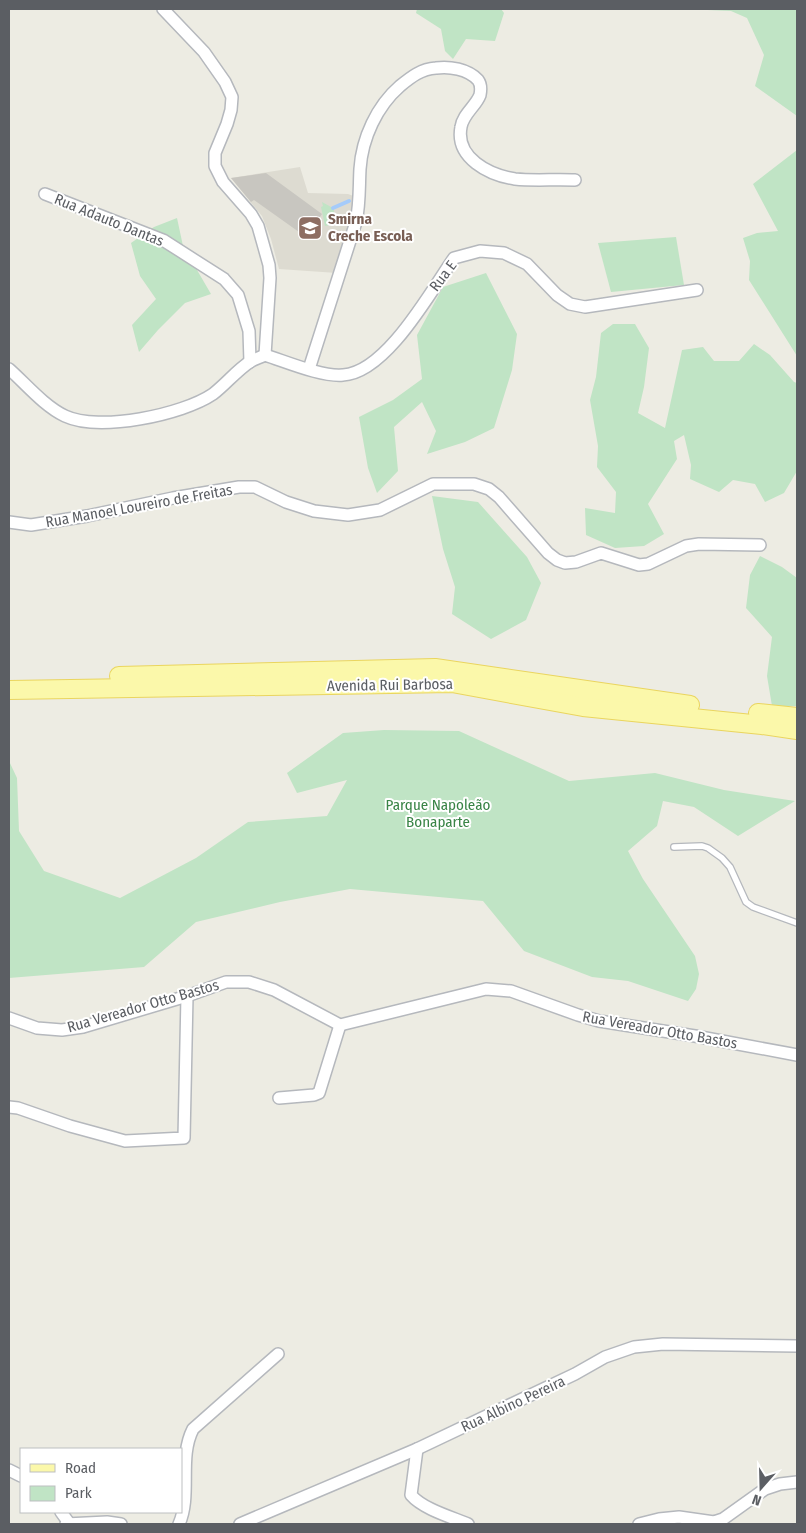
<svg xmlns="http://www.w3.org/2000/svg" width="806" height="1533" viewBox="0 0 806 1533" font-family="'Fira Sans Condensed',sans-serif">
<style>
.education{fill:#dddbd1}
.green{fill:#c0e4c5}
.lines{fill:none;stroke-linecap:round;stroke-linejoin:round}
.stream{stroke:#a5cbfa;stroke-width:4}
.building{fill:#c8c6c0}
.lane-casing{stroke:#b5b8bd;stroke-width:8}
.street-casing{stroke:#b5b8bd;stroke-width:14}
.primary-casing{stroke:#ead55f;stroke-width:20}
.lane{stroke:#fff;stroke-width:5.5}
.street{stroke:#fff;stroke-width:11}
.primary{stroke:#fbf8aa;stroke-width:18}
.labels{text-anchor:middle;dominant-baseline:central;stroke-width:4;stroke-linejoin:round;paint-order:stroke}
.education-label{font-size:15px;font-weight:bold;fill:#785e54;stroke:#fff;text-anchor:start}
.street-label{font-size:15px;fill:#5b5e63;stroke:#fff}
.park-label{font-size:15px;fill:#398446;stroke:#fff}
</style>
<rect width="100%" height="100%" fill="#edece3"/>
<path class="education" d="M300,167L308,193L348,194L362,199L337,273L279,269L271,239L262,216L231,178Z"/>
<g class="green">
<path d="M417,9H501L504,13L495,41L466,39L453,59L445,51L441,29L416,13Z"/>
<path d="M684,9H797V116L755,86L764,55L747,18L731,11Z"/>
<path d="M797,150V356L749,280L750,261L743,238L757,233L778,231L753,184Z"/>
<path d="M322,202L333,208L337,221L334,224L325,226L321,207L323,206Z"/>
<path d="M177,218L183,246L211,294L185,303L158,330L139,352L132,325L156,299L140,276L131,243L154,227Z"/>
<path d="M676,237L684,285L611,292L598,243Z"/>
<path d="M486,273L517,334L512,370L494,428L465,442L427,454L436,431L422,402L394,427L398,471L377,493L368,468L359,417L393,400L422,379L417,335L443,287Z"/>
<path d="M613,324H635L649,348L644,387L638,413L665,428L682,350L703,347L714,361H739L754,344L770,355L794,382L797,383V471L784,493L765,502L755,484L733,480L719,492L690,479L691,465L684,435L674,441L677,459L648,504L664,534L644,546L615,548L586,535L585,508L615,513L616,492L597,467L598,446L590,400L596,377L601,333Z"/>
<path d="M432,496L478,502L527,557L541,583L526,620L491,639L452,614L455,587L443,549Z"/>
<path d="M760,556L782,567L797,578V706H772L767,676L772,637L746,608L750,575Z"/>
<path d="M384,730L459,731L569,781L655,773L724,790L795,801L738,836L694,807L663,801L657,826L628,851L643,879L695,956L699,974L696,989L688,1001L628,981L592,977L524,951L483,901L350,889L280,902L196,922L144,967L9,978V761L17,778L19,831L44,871L120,898L196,858L248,822L327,816L347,780L297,793L287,773L343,733Z"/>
</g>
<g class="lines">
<path class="stream" d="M333,208L349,201"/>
</g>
<path class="building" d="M266,173L322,214L306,237L254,200L251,202L231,178Z"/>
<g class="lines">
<defs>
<path id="lane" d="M674,847L702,846L708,848L722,858L730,867L746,902L753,907L797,923"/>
<g id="street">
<path d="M163,9L204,52L225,82L232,97L231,110L227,124L215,153V166L223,182L251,214L258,226L269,265L270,278L265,355"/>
<path d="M45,194L163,240L224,279L238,295L249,331L250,362"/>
<path d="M265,355C287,362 322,377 343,375C386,373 431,291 454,258L480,251L504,253L527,264L557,295L570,304L585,307L697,290"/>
<path d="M9,369C26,384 44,406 65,416C99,432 182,415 213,394C226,384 237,370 251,361C255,359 261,357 265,355"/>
<path d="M309,369L356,222C360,204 359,187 360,169C362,138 377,106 400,86C411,77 421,69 436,68C449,66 468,69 478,80C481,84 481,90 480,95C476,106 463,114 461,127C455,158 489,175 515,179C534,181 555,179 575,180"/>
<path d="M9,522L31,525L87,516L173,498L239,487H255L286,502L314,511L348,515L380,510L433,484H474L489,489L499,497L548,553L557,560L565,563L576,562L601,553L639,565L648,564L686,546L699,544L760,545"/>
<path d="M9,1018L37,1028L62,1030L83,1027L187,996L226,982H249L274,990L340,1025L486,989L511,991L578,1015L599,1021L695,1036L797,1055"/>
<path d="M279,1098L314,1095L319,1093L340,1025"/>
<path d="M9,1107L18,1108L70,1126L125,1141L184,1138L187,996"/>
<path d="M417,1449L411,1495C423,1509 451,1517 468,1524"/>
<path d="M9,1470L21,1476"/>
<path d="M61,1512L69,1523"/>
<path d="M66,1524L107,1522L121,1524"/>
<path d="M179,1524C192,1495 178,1458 193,1429L278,1354"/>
<path d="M240,1524L417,1449L575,1374L605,1357L634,1347L663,1344L797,1346"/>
<path d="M639,1524L659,1519L679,1517L714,1522L723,1519L765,1489L780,1484L797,1482"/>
</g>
<g id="primary">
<path d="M119,676L435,668L690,705"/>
<path d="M9,690L452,683L583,707L762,725L797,730"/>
<path d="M758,713L797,717"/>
</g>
</defs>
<use href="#lane" class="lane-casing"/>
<use href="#street" class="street-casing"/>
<use href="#primary" class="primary-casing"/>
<use href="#lane" class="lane"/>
<use href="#street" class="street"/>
<use href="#primary" class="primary"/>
</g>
<defs>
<symbol id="school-square" viewBox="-11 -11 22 22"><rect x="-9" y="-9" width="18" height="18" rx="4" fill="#8d6e63" stroke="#fff"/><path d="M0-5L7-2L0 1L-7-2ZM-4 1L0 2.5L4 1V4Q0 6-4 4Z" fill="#fff"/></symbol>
</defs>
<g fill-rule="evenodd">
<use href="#school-square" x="296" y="214" width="28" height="28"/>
</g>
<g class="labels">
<g class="education-label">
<text x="328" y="219">Smirna<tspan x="328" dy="17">Creche Escola</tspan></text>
</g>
<g class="street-label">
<text transform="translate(109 220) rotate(22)">Rua Adauto Dantas</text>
<text transform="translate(443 276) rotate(-53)">Rua E</text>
<text transform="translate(139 506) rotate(-10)">Rua Manoel Loureiro de Freitas</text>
<text transform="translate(390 685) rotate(-1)">Avenida Rui Barbosa</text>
<text transform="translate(143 1006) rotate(-16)">Rua Vereador Otto Bastos</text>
<text transform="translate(660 1030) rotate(10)">Rua Vereador Otto Bastos</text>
<text transform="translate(513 1404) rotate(-25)">Rua Albino Pereira</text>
</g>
<g class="park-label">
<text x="438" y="805">Parque Napoleão<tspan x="438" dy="17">Bonaparte</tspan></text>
</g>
</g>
<rect width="806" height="1533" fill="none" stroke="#5b5e63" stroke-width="20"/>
<rect x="20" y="1448" width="162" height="65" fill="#ffffff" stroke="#bdbfc1"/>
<rect x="30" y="1464" width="25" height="8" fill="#fbf8aa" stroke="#bdbfc1"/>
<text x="65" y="1473" font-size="15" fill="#5b5e63">Road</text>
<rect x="30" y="1486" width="25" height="15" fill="#c0e4c5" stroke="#bdbfc1"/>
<text x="65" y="1498" font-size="15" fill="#5b5e63">Park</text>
<g transform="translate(761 1488) rotate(200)" stroke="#ffffff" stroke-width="4" paint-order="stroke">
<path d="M0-4L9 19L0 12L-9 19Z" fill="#5b5e63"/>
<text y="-8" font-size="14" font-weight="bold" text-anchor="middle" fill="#5b5e63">N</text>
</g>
</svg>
